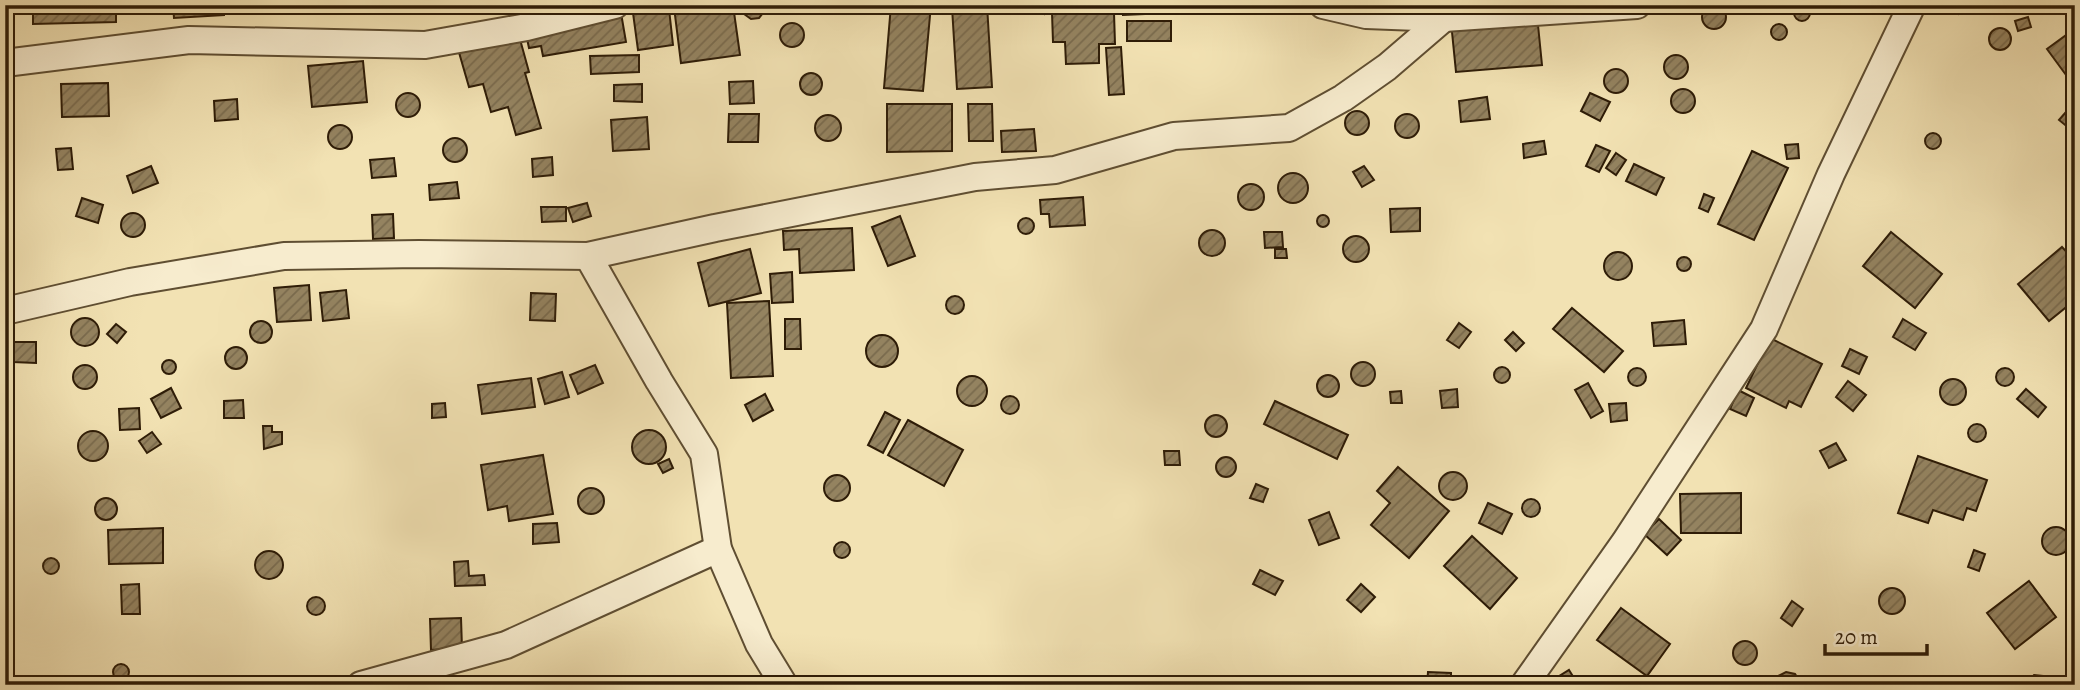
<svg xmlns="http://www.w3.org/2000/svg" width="2080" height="690" viewBox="0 0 2080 690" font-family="Alegreya,serif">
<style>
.building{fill:url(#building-hatch);stroke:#2e1c07;stroke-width:2}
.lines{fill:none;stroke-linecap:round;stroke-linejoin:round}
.street-casing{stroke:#5f4e32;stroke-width:30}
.street{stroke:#f7ecce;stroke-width:26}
</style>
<defs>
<pattern id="building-hatch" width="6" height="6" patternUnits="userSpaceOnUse" patternTransform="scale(1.75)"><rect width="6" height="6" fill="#948360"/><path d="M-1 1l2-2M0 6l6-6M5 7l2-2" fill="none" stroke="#796a4d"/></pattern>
</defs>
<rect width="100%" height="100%" fill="#f2e2b3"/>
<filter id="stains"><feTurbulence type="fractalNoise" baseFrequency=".00286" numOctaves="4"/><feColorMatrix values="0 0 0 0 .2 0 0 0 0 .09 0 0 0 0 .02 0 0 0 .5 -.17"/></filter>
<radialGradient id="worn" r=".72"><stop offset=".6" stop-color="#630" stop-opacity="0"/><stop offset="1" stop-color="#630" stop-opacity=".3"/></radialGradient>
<g class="building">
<circle cx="1802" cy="13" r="8"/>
<path d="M33,5H116V22L33,24Z"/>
<path d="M173,5H224V15L174,18Z"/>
<path d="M686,5H733L740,55L681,63L674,7Z"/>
<path d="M742,5H765L766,9L759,18L751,19L744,14Z"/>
<path d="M782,5H801L800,10L793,14L784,10Z"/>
<path d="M847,5H869L866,9L857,11Z"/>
<path d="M891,5H931L923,91L884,88Z"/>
<path d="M987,5L992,87L957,89L952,7Z"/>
<path d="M1044,5H1098L1099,14L1114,13L1115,44H1099V63L1066,64L1065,42H1053L1052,13L1045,14Z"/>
<path d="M1123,5H1190L1191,12L1123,15Z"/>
<path d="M1937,5H1962L1958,14Z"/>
<circle cx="1714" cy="17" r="12"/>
<path d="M669,9L673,45L638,50L633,13Z"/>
<path d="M621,13L626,42L543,56L541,46L529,48L525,29Z"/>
<path d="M1537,15L1542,65L1456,72L1451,22Z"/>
<path d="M2028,17L2031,27L2018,31L2015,21Z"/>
<rect x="1127" y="21" width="44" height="20"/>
<circle cx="792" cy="35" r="12"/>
<circle cx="1779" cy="32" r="8"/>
<circle cx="2000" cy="39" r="11"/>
<path d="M518,32L529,72L525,73L541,128L516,135L508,107L491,112L483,84L469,87L458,49Z"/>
<path d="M2069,33L2075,41V69L2066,75L2047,49Z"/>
<path d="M1121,47L1124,94L1109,95L1106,48Z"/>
<circle cx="1676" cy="67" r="12"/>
<path d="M639,55V72L591,74L590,56Z"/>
<path d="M363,61L367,102L312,107L308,66Z"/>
<circle cx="1616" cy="81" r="12"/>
<circle cx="811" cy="84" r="11"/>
<path d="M753,81L754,103L730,104L729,82Z"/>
<path d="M108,83L109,116L62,117L61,84Z"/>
<path d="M642,84V102L614,101V85Z"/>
<circle cx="1683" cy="101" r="12"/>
<path d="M1590,93L1610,102L1600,121L1581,111Z"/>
<circle cx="408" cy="105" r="12"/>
<path d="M1487,97L1490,119L1461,122L1459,101Z"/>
<path d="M237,99L238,119L215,121L214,101Z"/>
<path d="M887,104H952V151L887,152Z"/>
<path d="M968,104H992L993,141H969Z"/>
<path d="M2073,104L2075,105V133L2059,120Z"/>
<circle cx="1357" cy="123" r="12"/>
<path d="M729,114H759L758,142H728Z"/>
<circle cx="1407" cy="126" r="12"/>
<circle cx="828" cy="128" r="13"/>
<path d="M647,117L649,149L613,151L611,120Z"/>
<circle cx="340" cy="137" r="12"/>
<path d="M1034,129L1036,151L1002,152L1001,131Z"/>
<circle cx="1933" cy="141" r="8"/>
<circle cx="455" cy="150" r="12"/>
<path d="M1544,141L1546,154L1524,158L1523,144Z"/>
<path d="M1798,144L1799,158L1787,159L1785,145Z"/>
<path d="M1596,145L1610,151L1599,172L1586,166Z"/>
<path d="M71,148L73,169L58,170L56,149Z"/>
<path d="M1752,151L1788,168L1754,240L1718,224Z"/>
<path d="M1616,153L1626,160L1616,175L1606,168Z"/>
<path d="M552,157L553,175L533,177L532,159Z"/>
<path d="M394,158L396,176L372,178L370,160Z"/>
<path d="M1634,164L1664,178L1656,195L1626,181Z"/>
<path d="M151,166L158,183L133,193L127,176Z"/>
<path d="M1364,166L1374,180L1362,187L1353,172Z"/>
<circle cx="1293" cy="188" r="15"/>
<path d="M457,182L459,198L430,200L429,185Z"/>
<circle cx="1251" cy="197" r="13"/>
<path d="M1704,194L1714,198L1708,212L1699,208Z"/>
<path d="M1083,197L1085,225L1050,227L1049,214H1041L1040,200Z"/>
<path d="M82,198L103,205L98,223L76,216Z"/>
<path d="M587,203L591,216L573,222L568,208Z"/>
<path d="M541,207H566V221L542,222Z"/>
<path d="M1420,208V231L1391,232L1390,209Z"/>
<circle cx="133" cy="225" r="12"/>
<path d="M393,214L394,238L373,239L372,215Z"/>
<circle cx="1323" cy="221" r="6"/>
<path d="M900,216L915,256L888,266L872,227Z"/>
<circle cx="1026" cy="226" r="8"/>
<path d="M852,228L854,270L800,273L799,249L784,250L783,231Z"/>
<circle cx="1212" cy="243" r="13"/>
<path d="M1264,232H1282L1283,247L1265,248Z"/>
<path d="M1891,232L1942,274L1915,308L1863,266Z"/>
<circle cx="1356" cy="249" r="13"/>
<path d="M2062,247L2075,261V300L2049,321L2018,284Z"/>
<path d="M750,249L761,293L709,306L698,263Z"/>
<path d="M1275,249H1286L1287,258H1275Z"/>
<circle cx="1618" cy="266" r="14"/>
<circle cx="1684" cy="264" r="7"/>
<path d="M792,272L793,302L772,303L770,274Z"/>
<path d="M309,285L311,320L277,322L274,288Z"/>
<path d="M346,290L349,318L323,321L320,293Z"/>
<path d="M531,293L556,294L555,321L530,320Z"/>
<circle cx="955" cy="305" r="9"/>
<path d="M769,301L773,376L731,378L727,303Z"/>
<path d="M1572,308L1623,351L1604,372L1553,329Z"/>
<circle cx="85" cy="332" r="14"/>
<path d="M785,319H800L801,349H785Z"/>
<path d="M1903,319L1926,333L1915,350L1893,337Z"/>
<path d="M1684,320L1686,344L1654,346L1652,323Z"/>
<circle cx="261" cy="332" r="11"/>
<path d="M1459,323L1471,332L1459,348L1447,340Z"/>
<path d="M116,324L126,332L117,343L107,334Z"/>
<path d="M1513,332L1524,343L1516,351L1505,340Z"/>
<circle cx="882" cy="351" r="16"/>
<path d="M1770,338L1822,364L1801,407L1789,401L1786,408L1746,388Z"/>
<path d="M14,342H36V363L13,362Z"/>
<circle cx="236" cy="358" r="11"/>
<path d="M1850,349L1867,357L1859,374L1842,366Z"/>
<circle cx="169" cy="367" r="7"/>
<circle cx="1363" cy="374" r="12"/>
<circle cx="85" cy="377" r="12"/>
<path d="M595,365L603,383L578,394L570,375Z"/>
<circle cx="1502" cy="375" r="8"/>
<circle cx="2005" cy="377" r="9"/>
<circle cx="1637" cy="377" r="9"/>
<path d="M562,372L569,397L545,404L538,379Z"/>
<circle cx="1328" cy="386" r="11"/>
<circle cx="972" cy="391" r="15"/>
<path d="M531,378L535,407L482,414L478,385Z"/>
<circle cx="1953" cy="392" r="13"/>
<path d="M1848,381L1866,395L1853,411L1836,397Z"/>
<path d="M1588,383L1603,411L1591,418L1575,390Z"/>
<path d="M171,388L181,408L161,418L151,399Z"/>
<path d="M1457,389L1458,407L1442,408L1440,391Z"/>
<path d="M2026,389L2046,407L2038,417L2017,399Z"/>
<path d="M1738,390L1754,398L1746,416L1730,409Z"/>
<path d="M1401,391L1402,403H1391L1390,392Z"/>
<path d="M765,394L773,410L753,421L745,405Z"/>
<circle cx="1010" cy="405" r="9"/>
<path d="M243,400L244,418H224V401Z"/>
<path d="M1275,401L1348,435L1337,459L1264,424Z"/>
<path d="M445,403L446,417L432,418V404Z"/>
<path d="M1626,403L1627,420L1611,422L1609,404Z"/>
<path d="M139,408L140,429L120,430L119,409Z"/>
<path d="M885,412L900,420L883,453L868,445Z"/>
<circle cx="1216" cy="426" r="11"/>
<path d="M908,420L963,450L944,486L888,455Z"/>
<circle cx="1977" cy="433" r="9"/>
<path d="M263,426H272V432H282V444L264,449Z"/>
<circle cx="649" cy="447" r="17"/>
<circle cx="93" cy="446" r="15"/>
<path d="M152,432L161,444L147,453L139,441Z"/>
<path d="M1836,443L1846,460L1829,468L1820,451Z"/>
<path d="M1164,451H1179L1180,465H1165Z"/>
<path d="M543,455L553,514L509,521L507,506L488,510L481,465Z"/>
<path d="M1918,456L1987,480L1976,511L1967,508L1963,520L1933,510L1928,523L1898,513Z"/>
<circle cx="1226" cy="467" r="10"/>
<path d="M669,459L673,468L663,473L658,464Z"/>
<path d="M1398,467L1449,511L1409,558L1371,525L1390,503L1377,491Z"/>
<circle cx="1453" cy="486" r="14"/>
<circle cx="837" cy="488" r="13"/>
<path d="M1256,484L1268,489L1263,502L1250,498Z"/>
<circle cx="591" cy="501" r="13"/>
<path d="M1741,493V533H1681L1680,494Z"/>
<circle cx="106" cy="509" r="11"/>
<circle cx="1531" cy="508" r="9"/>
<path d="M1488,503L1512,514L1502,534L1479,523Z"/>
<path d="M1329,512L1339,538L1319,545L1309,520Z"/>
<path d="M1659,519L1681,540L1667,555L1644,534Z"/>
<path d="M557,523L559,542L533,544V524Z"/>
<circle cx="2056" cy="541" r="14"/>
<path d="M163,528V563L109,564L108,530Z"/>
<path d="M1472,536L1517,578L1490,609L1444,566Z"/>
<circle cx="842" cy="550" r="8"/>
<path d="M1974,550L1985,554L1979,571L1968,567Z"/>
<circle cx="269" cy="565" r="14"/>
<circle cx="51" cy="566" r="8"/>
<path d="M468,561L469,576L484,575L485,585L455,586L454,562Z"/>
<path d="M1260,570L1283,581L1275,595L1253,584Z"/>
<path d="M2029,581L2056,617L2015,649L1987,613Z"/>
<path d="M139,584L140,614H122L121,585Z"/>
<path d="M1361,584L1375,597L1361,612L1347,600Z"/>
<circle cx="1892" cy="601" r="13"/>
<circle cx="316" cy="606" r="9"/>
<path d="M1792,601L1803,609L1792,626L1781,618Z"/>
<path d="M1621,608L1670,644L1647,676L1597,640Z"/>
<path d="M461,618L462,648L431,650L430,619Z"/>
<circle cx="1745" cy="653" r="12"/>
<circle cx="121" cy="672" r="8"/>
<path d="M1569,670L1577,683L1561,685L1556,678Z"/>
<path d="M1428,672L1451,673V685H1427Z"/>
<path d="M1786,672L1795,674L1802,685H1773L1778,676Z"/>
<path d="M2034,675L2043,676L2050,685H2026Z"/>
<path d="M12,676H18L24,680V685H8Z"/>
<path d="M215,678L216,685H195L194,682Z"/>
</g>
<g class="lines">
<defs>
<g id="street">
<path d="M1323,5L1366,15L1444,18L1637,5"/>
<path d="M5,63L189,40L425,45L527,27L615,5"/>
<path d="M588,256L659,381L704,454L718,549L759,644L784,685"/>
<path d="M5,311L130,282L284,256L419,254L588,256L715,228L975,177L1055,170L1174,136L1289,128L1343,98L1387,67L1444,18"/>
<path d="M361,685L506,645L718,549"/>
<path d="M1524,685L1625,542L1764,329L1831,174L1912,5"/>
</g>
</defs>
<use href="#street" class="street-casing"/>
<use href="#street" class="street"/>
</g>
<rect width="2080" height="690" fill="none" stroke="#f2e2b3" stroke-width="28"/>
<rect x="7" y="7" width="2066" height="676" fill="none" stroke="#2e1c07" stroke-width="3.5"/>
<rect x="14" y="14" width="2052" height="662" fill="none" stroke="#2e1c07" stroke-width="2"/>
<path d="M1825 644v10h102v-10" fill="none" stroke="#2e1c07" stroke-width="3.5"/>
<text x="1835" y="644" font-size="21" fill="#2e1c07" stroke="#f7ecce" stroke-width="5" paint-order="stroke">20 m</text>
<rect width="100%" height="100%" filter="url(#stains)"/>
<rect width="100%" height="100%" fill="url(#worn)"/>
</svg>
